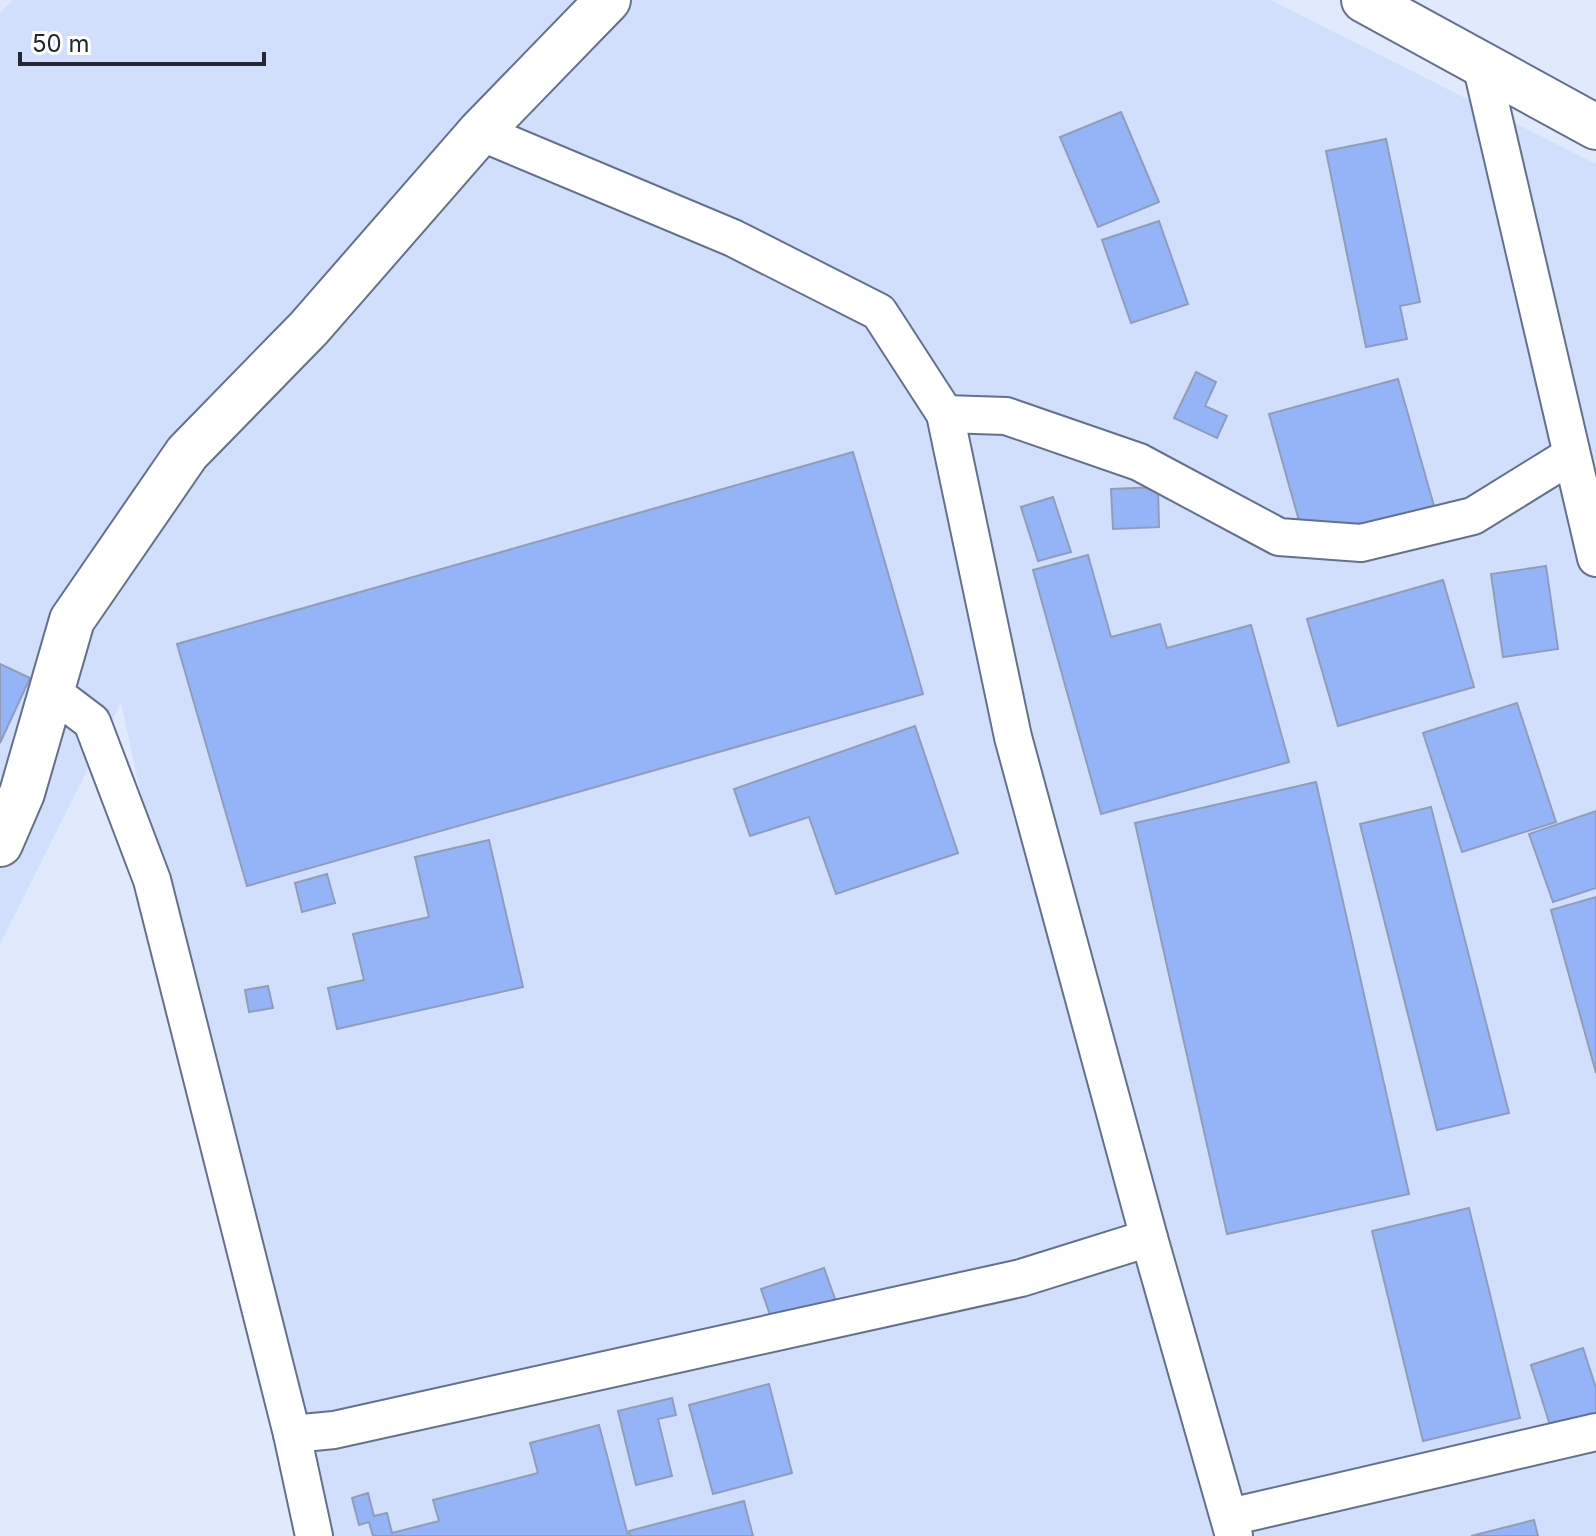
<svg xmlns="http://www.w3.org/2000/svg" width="1596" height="1536" viewBox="0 0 1596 1536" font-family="Inter,sans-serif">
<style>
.built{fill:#d1dffd}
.building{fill:#95b4f8;stroke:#909dba;stroke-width:2}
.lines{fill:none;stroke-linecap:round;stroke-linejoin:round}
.street-casing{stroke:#64708c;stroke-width:40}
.secondary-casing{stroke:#64708c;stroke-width:48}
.street{stroke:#fff;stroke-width:36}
.secondary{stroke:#fff;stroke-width:44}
</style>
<rect width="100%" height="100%" fill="#e1eafd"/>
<path class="built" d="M13,0H1271L1596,164V1536H302L121,703L0,944V13Z"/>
<g class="building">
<path d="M1121,112L1159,202L1098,227L1060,137Z"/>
<path d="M1386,139L1420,302L1400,306L1407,339L1366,347L1326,151Z"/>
<path d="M1159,221L1188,304L1131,323L1102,240Z"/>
<path d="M1196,372L1216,382L1205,406L1227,416L1217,438L1174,418Z"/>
<path d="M1398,379L1434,506L1305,542L1269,414Z"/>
<path d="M853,452L923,694L247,886L177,644Z"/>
<path d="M1158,487L1159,527L1113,529L1111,489Z"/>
<path d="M1053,497L1071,552L1038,561L1021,507Z"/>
<path d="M1088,555L1111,637L1160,624L1167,648L1251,625L1289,762L1101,814L1033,570Z"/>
<path d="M1546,566L1558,649L1503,657L1491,574Z"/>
<path d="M1443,580L1474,687L1338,726L1307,619Z"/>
<path d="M0,664L30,678L0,743Z"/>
<path d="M1517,703L1556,822L1462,852L1423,733Z"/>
<path d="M915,726L958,853L836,894L809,817L750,836L734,789Z"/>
<path d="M1316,782L1409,1194L1227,1234L1135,823Z"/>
<path d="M1431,807L1509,1113L1437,1130L1360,824Z"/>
<path d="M1596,811V888L1553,902L1529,834Z"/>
<path d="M489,840L523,987L337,1029L328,988L364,980L353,934L429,917L415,857Z"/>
<path d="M327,874L335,903L302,912L295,883Z"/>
<path d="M1596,897V1073L1551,910Z"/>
<path d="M268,986L273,1008L249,1012L245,990Z"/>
<path d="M1469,1208L1520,1418L1423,1441L1372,1231Z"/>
<path d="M824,1268L839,1310L776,1332L761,1289Z"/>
<path d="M1583,1348L1596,1388V1428L1555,1441L1531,1365Z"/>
<path d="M769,1384L792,1473L713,1494L689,1405Z"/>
<path d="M672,1398L676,1415L658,1419L672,1476L636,1485L618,1411Z"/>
<path d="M599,1425L628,1536H373L369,1522L359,1525L352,1498L368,1493L374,1516L387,1513L392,1533L439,1521L433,1500L538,1473L530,1443Z"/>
<path d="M744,1501L753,1536H630L629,1531Z"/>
<path d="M1534,1520L1538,1536H1471Z"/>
</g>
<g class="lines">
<defs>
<g id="street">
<path d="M1481,64L1596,558"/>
<path d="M480,132L733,238L879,312L945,414L1013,737L1149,1238L1234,1536"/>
<path d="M945,414L1006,416L1139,462L1279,537L1361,543L1473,516L1570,456"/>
<path d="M51,691L92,722L152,880L292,1434L314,1536"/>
<path d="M292,1434L334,1430L1021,1278L1149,1238"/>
<path d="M1230,1517L1596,1432"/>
</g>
<g id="secondary">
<path d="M1364,0L1596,127"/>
<path d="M0,844L22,793L72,620L187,453L309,328L480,132L608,0"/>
</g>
</defs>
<use href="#street" class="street-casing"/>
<use href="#secondary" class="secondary-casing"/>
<use href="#street" class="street"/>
<use href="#secondary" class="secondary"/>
</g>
<path d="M20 52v12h244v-12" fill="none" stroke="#222732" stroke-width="4"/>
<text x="32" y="52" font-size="24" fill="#222732" stroke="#ffffff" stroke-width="6" paint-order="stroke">50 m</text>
</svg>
